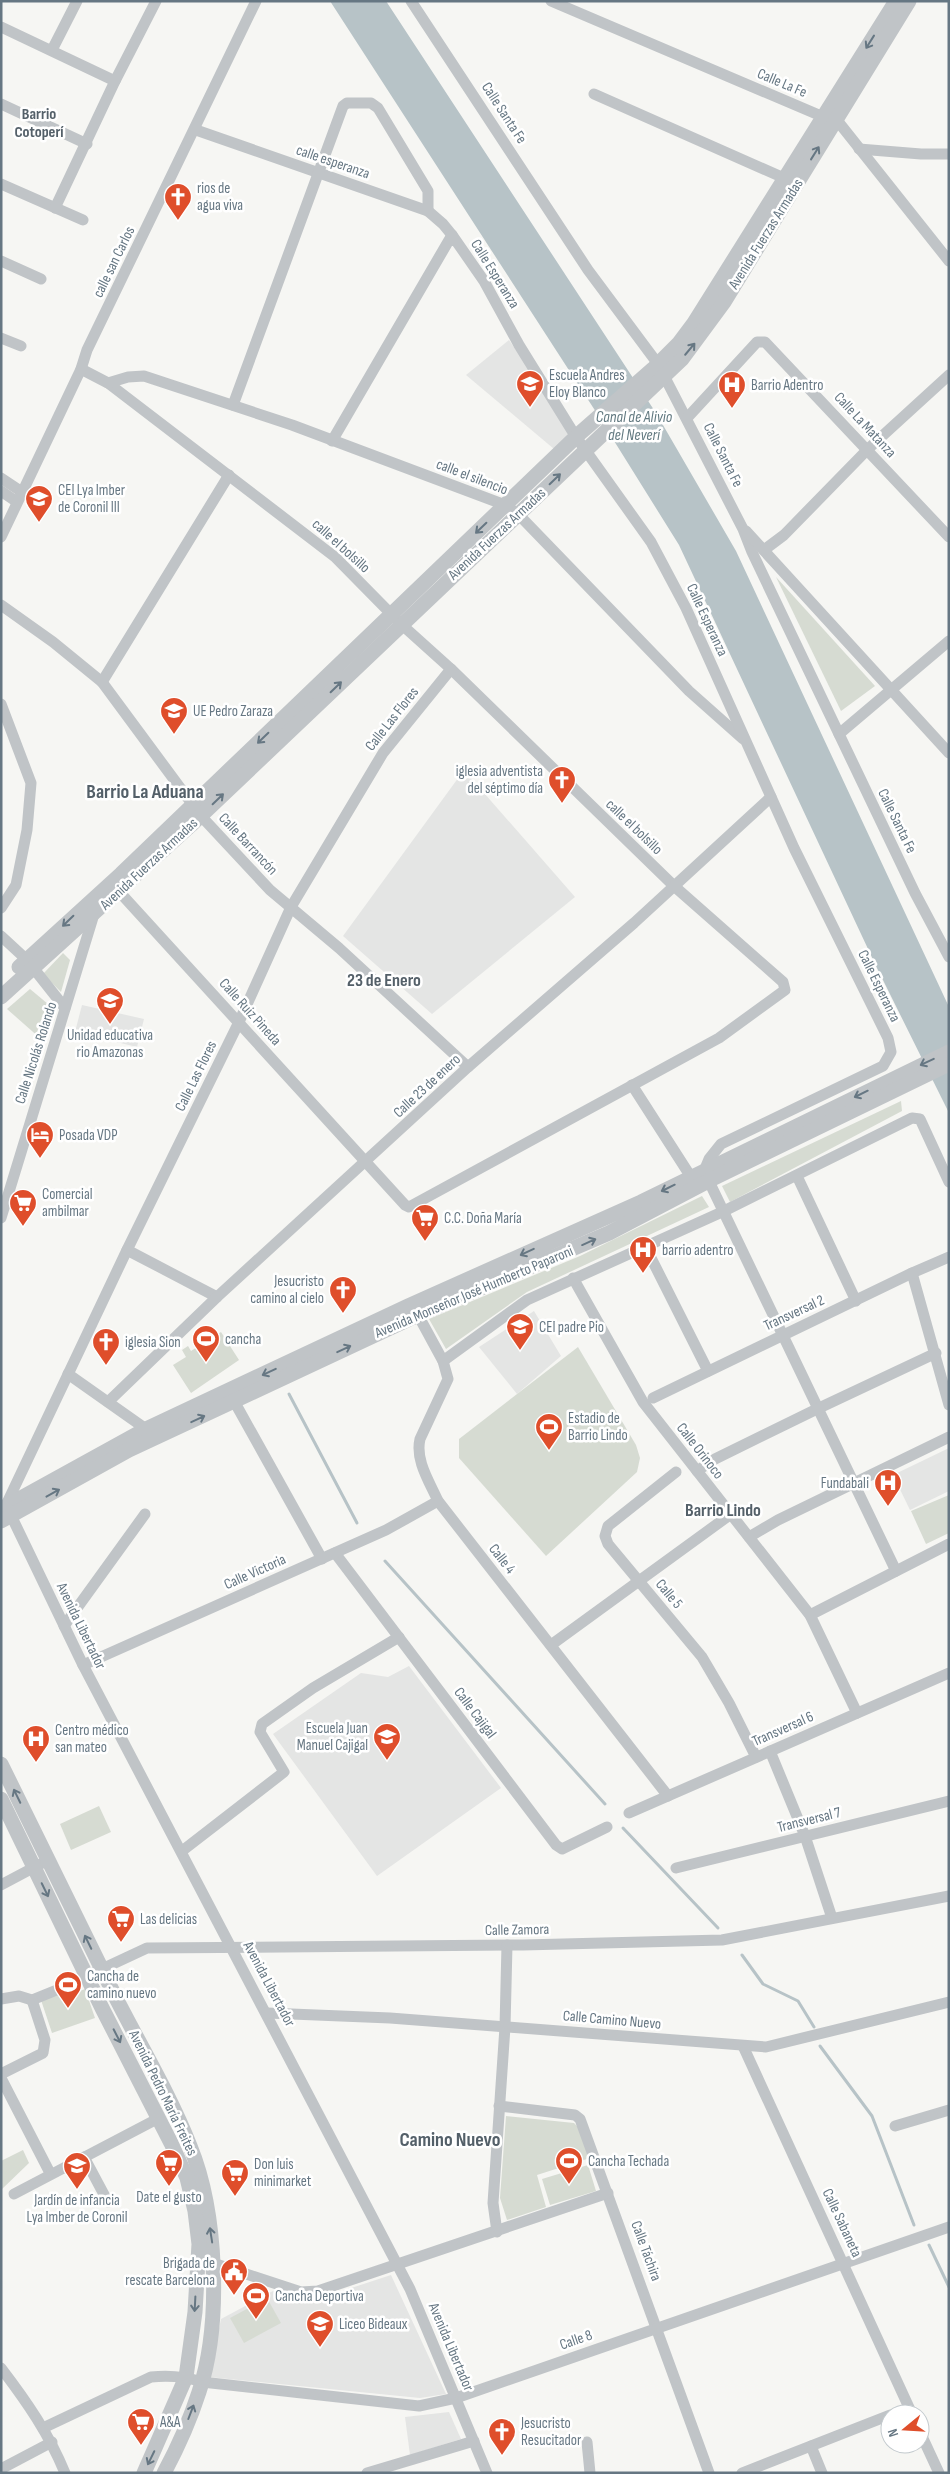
<svg xmlns="http://www.w3.org/2000/svg" width="950" height="2474" viewBox="0 0 950 2474" font-family="'Sofia Sans Condensed',sans-serif">
<style>
.built{fill:#e4e5e4}
.green{fill:#d6dbd2}
.water{fill:#b7c3c7}
.lines{fill:none;stroke-linecap:round;stroke-linejoin:round}
.stream{stroke:#b7c3c7;stroke-width:3}
.minor{stroke:#c0c4c7;stroke-width:11}
.tertiary{stroke:#c0c4c7;stroke-width:15}
.oneway{stroke:#667783}
.labels{text-anchor:middle;dominant-baseline:central;stroke-width:5;stroke-linejoin:round;paint-order:stroke}
.street-label{font-size:15px;fill:#667783;stroke:#fff}
.poi-label{font-size:15px;fill:#667783;stroke:#fff;text-anchor:start}
.neighbourhood-label{font-size:16px;font-weight:bold;fill:#546069;stroke:#fff}
.water-label{font-size:16px;font-style:italic;fill:#627980;stroke:#fff}
.quarter-label{font-size:18px;font-weight:bold;fill:#546069;stroke:#fff}
.district-label{font-size:20px;font-weight:bold;fill:#546069;stroke:#fff}
</style>
<rect width="100%" height="100%" fill="#f6f6f3"/>
<g class="built">
<path d="M509,340L538,382L569,435L554,449L466,375Z"/>
<path d="M464,770L575,897L432,1014L343,936Z"/>
<path d="M82,1005L144,1019L137,1047L75,1032Z"/>
<path d="M534,1311L561,1356L517,1394L479,1347Z"/>
<path d="M949,1448V1491L910,1510L893,1475Z"/>
<path d="M409,1666L501,1788L377,1876L273,1734L361,1673L388,1677Z"/>
<path d="M391,2275L446,2394L420,2398L209,2377L221,2319L273,2291L309,2299L333,2294Z"/>
<path d="M449,2412L461,2439L410,2455L405,2417Z"/>
</g>
<g class="green">
<path d="M776,577L875,686L841,711Z"/>
<path d="M63,953L70,960L61,992L43,974Z"/>
<path d="M30,989L54,1009L41,1039L7,1009Z"/>
<path d="M901,1101L902,1111L730,1202L722,1186Z"/>
<path d="M702,1196L709,1207L527,1292L446,1349L429,1319L580,1256Z"/>
<path d="M221,1332L239,1360L191,1393L173,1365L186,1357L182,1350L188,1346L191,1351Z"/>
<path d="M578,1347L636,1445L640,1458L637,1472L546,1556L459,1458V1439Z"/>
<path d="M949,1495V1533L926,1544L911,1511Z"/>
<path d="M99,1806L111,1832L71,1850L60,1824Z"/>
<path d="M85,1989L95,2018L52,2033L41,2000L65,1991L67,1996Z"/>
<path d="M506,2116L574,2123L579,2128L590,2158L537,2175L546,2207L507,2220L500,2198Z"/>
<path d="M23,2150L29,2163L1,2190V2161Z"/>
<path d="M588,2165L596,2191L550,2205L542,2179Z"/>
<path d="M267,2298L281,2323L244,2343L230,2318Z"/>
</g>
<path class="water" d="M330,1H386L656,413L736,551L949,1007V1113L876,966L679,545L596,412Z"/>
<g class="lines">
<g class="stream">
<path d="M289,1394L357,1523"/>
<path d="M385,1561L605,1804"/>
<path d="M623,1828L718,1928"/>
<path d="M742,1955L763,1984L798,2001L814,2027"/>
<path d="M820,2046L872,2116L914,2225"/>
<path d="M929,2245L949,2287"/>
</g>
<g class="minor">
<path d="M411,1L588,270L658,364L743,529L752,552L915,893L949,957"/>
<path d="M551,1L840,124L949,261"/>
<path d="M1,27L115,81"/>
<path d="M52,50L77,1"/>
<path d="M594,94L784,178"/>
<path d="M1,104L87,144"/>
<path d="M196,130L428,211L443,224L452,235"/>
<path d="M859,149L921,154H949"/>
<path d="M1,184L83,220"/>
<path d="M55,208L115,81L156,1"/>
<path d="M1,261L41,279"/>
<path d="M1,338L21,346"/>
<path d="M81,369L108,383L335,557L401,624L451,669L674,886L783,982L785,990L719,1038L409,1207L405,1205L114,886"/>
<path d="M108,383L128,377L144,376L292,425L505,505L518,514L689,691L743,739"/>
<path d="M233,405L343,106L347,103H371L378,108L428,191V211"/>
<path d="M687,418L757,342H765L949,537"/>
<path d="M332,441L452,235L484,281L519,345L576,437L651,542L686,608L794,848L888,1038L891,1052L883,1066L721,1144L709,1159L704,1171L896,1571"/>
<path d="M1,478L22,492"/>
<path d="M1,491L17,502"/>
<path d="M746,531L949,753"/>
<path d="M1,537L81,369L87,350L256,1"/>
<path d="M764,550L784,535L868,449L949,375"/>
<path d="M1,605L53,642L102,682L201,816L270,890L339,948L468,1067"/>
<path d="M451,669L383,753L291,907L239,1022L127,1250L6,1505L83,1665L410,2289L487,2473"/>
<path d="M102,682L229,475"/>
<path d="M1,704L31,783L27,830L16,885L1,908"/>
<path d="M839,734L949,641"/>
<path d="M1,936L27,960L65,1008"/>
<path d="M632,1085L691,1177"/>
<path d="M797,1176L856,1301"/>
<path d="M1,1218L95,911"/>
<path d="M645,1246L708,1371"/>
<path d="M127,1250L217,1297"/>
<path d="M912,1273L949,1405"/>
<path d="M573,1278L643,1402L810,1615L857,1713"/>
<path d="M418,1315L443,1361L448,1379L420,1439C415,1460 429,1481 438,1501L668,1796"/>
<path d="M443,1361L527,1300L722,1212L912,1118L920,1119L949,1182"/>
<path d="M68,1374L146,1429"/>
<path d="M653,1398L912,1273L949,1257"/>
<path d="M234,1401L322,1559"/>
<path d="M108,1402L217,1297L468,1067L634,923L771,797"/>
<path d="M697,1471L715,1459L817,1409L936,1353"/>
<path d="M676,1472L608,1526L605,1536L608,1544L702,1657L729,1703L756,1757"/>
<path d="M749,1537L778,1520L949,1437"/>
<path d="M335,1553L556,1845L562,1849L566,1847L607,1827"/>
<path d="M810,1615L949,1544"/>
<path d="M64,1626L145,1514"/>
<path d="M551,1645L731,1514"/>
<path d="M83,1665L386,1530L438,1501"/>
<path d="M770,1751L805,1836L832,1918"/>
<path d="M629,1813L949,1673"/>
<path d="M182,1851L284,1772L260,1732L262,1724L313,1688L399,1637"/>
<path d="M676,1868L949,1801"/>
<path d="M1,1885L48,1860"/>
<path d="M87,1976L147,1948L523,1945L722,1940L949,1896"/>
<path d="M1,1999L19,1996L32,2000L69,1985"/>
<path d="M267,2013L390,2018L766,2047L949,2002"/>
<path d="M743,2046L912,2414"/>
<path d="M1,2074L43,2053L45,2040L32,2000"/>
<path d="M1,2078L50,2173"/>
<path d="M499,2106L575,2115L580,2119L709,2473"/>
<path d="M895,2126L949,2110"/>
<path d="M84,2157L108,2202"/>
<path d="M14,2194L159,2118"/>
<path d="M497,2232L493,2203L505,2027L507,1945"/>
<path d="M213,2263L301,2292L318,2291L608,2193"/>
<path d="M1,2368C27,2402 49,2434 65,2473"/>
<path d="M43,2428L151,2377C169,2375 184,2376 202,2382L419,2406L456,2398L949,2227"/>
<path d="M920,2432L939,2473"/>
<path d="M587,2442L590,2473"/>
<path d="M811,2446L822,2473"/>
<path d="M1,2469L52,2442"/>
<path d="M367,2473L474,2441"/>
<path d="M742,2473L890,2415"/>
</g>
<g class="tertiary">
<path d="M19,967L121,874L579,434L653,369L679,343L694,323L896,1"/>
<path d="M1,997L191,825L682,359L724,302L909,1"/>
<path d="M1,1509L146,1429L408,1306L641,1202L949,1052"/>
<path d="M1,1521L129,1450L418,1315L609,1233L712,1179L949,1064"/>
<path d="M1,1764C39,1842 77,1920 116,1998C141,2047 170,2095 190,2146C217,2212 222,2323 199,2392C190,2420 178,2447 164,2473"/>
<path d="M1,1799L102,2008L171,2143L187,2178L195,2211L199,2244L195,2312L186,2377L144,2473"/>
</g>
</g>
<defs><path id="oneway-shaft" d="M-6 0H5M1.5-3L5.5 0L1.5 3" fill="none" stroke-width="1.6" stroke-linecap="round" stroke-linejoin="round" transform="scale(1.25)"/></defs>
<g class="oneway">
<use href="#oneway-shaft" transform="translate(870 42) rotate(122)"/>
<use href="#oneway-shaft" transform="translate(815 153) rotate(-58)"/>
<use href="#oneway-shaft" transform="translate(690 349) rotate(-50)"/>
<use href="#oneway-shaft" transform="translate(555 479) rotate(-44)"/>
<use href="#oneway-shaft" transform="translate(481 528) rotate(136)"/>
<use href="#oneway-shaft" transform="translate(336 687) rotate(-44)"/>
<use href="#oneway-shaft" transform="translate(263 738) rotate(136)"/>
<use href="#oneway-shaft" transform="translate(218 799) rotate(-44)"/>
<use href="#oneway-shaft" transform="translate(68 921) rotate(136)"/>
<use href="#oneway-shaft" transform="translate(927 1062) rotate(155)"/>
<use href="#oneway-shaft" transform="translate(861 1094) rotate(154)"/>
<use href="#oneway-shaft" transform="translate(668 1188) rotate(154)"/>
<use href="#oneway-shaft" transform="translate(589 1242) rotate(-24)"/>
<use href="#oneway-shaft" transform="translate(527 1252) rotate(155)"/>
<use href="#oneway-shaft" transform="translate(344 1349) rotate(-25)"/>
<use href="#oneway-shaft" transform="translate(269 1372) rotate(155)"/>
<use href="#oneway-shaft" transform="translate(198 1419) rotate(-25)"/>
<use href="#oneway-shaft" transform="translate(53 1493) rotate(-29)"/>
<use href="#oneway-shaft" transform="translate(17 1796) rotate(-116)"/>
<use href="#oneway-shaft" transform="translate(45 1890) rotate(64)"/>
<use href="#oneway-shaft" transform="translate(88 1942) rotate(-116)"/>
<use href="#oneway-shaft" transform="translate(117 2036) rotate(63)"/>
<use href="#oneway-shaft" transform="translate(211 2235) rotate(-99)"/>
<use href="#oneway-shaft" transform="translate(195 2304) rotate(93)"/>
<use href="#oneway-shaft" transform="translate(191 2412) rotate(-69)"/>
<use href="#oneway-shaft" transform="translate(151 2458) rotate(116)"/>
</g>
<defs>
<symbol id="church-pin" viewBox="-11 -11 22 30"><path d="M0 17L-7.5 6A9.5 9.5 0 1 1 7.5 6Z" fill="#df4e2b" stroke="#fff"/><path d="M-1.2-6h2.4v3.5h3.3v2.4h-3.3V6h-2.4V-.1h-3.3v-2.4h3.3Z" fill="#fff"/></symbol>
<symbol id="school-pin" viewBox="-11 -11 22 30"><path d="M0 17L-7.5 6A9.5 9.5 0 1 1 7.5 6Z" fill="#df4e2b" stroke="#fff"/><path d="M0-5L7-2L0 1L-7-2ZM-4 1L0 2.5L4 1V4Q0 6-4 4Z" fill="#fff"/></symbol>
<symbol id="hospital-pin" viewBox="-11 -11 22 30"><path d="M0 17L-7.5 6A9.5 9.5 0 1 1 7.5 6Z" fill="#df4e2b" stroke="#fff"/><path d="M-5-5h3v3.5h4V-5h3V5h-3V1.5h-4V5h-3Z" fill="#fff"/></symbol>
<symbol id="hotel-pin" viewBox="-11 -11 22 30"><path d="M0 17L-7.5 6A9.5 9.5 0 1 1 7.5 6Z" fill="#df4e2b" stroke="#fff"/><path d="M-6-4.5h1.5V1H6V5H4.5V3h-9V5H-6ZM-4 0a1.8 1.8 0 1 1 3.6 0ZM.5 0V-2.5h3Q6-2.5 6 0Z" fill="#fff"/></symbol>
<symbol id="supermarket-pin" viewBox="-11 -11 22 30"><path d="M0 17L-7.5 6A9.5 9.5 0 1 1 7.5 6Z" fill="#df4e2b" stroke="#fff"/><path d="M-6-5.5h2.5l.6 2H6L4.5 2H-2.5L-4.4-4H-6ZM-1.5 3.2a1.3 1.3 0 1 0 .1 0ZM3 3.2a1.3 1.3 0 1 0 .1 0Z" fill="#fff"/></symbol>
<symbol id="stadium-pin" viewBox="-11 -11 22 30"><path d="M0 17L-7.5 6A9.5 9.5 0 1 1 7.5 6Z" fill="#df4e2b" stroke="#fff"/><path d="M0-5a6.5 5 0 1 0 0 10a6.5 5 0 1 0 0-10ZM-3.5-1.8h7v3.6h-7Z" fill="#fff"/></symbol>
<symbol id="civic-pin" viewBox="-11 -11 22 30"><path d="M0 17L-7.5 6A9.5 9.5 0 1 1 7.5 6Z" fill="#df4e2b" stroke="#fff"/><path d="M-.6-6.5H3V-4.5H.6V-3L4-1V1h2V6H-6V1h2V-1L-.6-3ZM-1.2 2.5V6h2.4V2.5Z" fill="#fff"/></symbol>
</defs>
<g fill-rule="evenodd">
<use href="#church-pin" x="162" y="181" width="32" height="43"/>
<use href="#school-pin" x="514" y="368" width="32" height="43"/>
<use href="#hospital-pin" x="716" y="369" width="32" height="43"/>
<use href="#school-pin" x="23" y="483" width="32" height="43"/>
<use href="#school-pin" x="158" y="695" width="32" height="43"/>
<use href="#church-pin" x="546" y="764" width="32" height="43"/>
<use href="#school-pin" x="94" y="985" width="32" height="43"/>
<use href="#hotel-pin" x="24" y="1119" width="32" height="43"/>
<use href="#supermarket-pin" x="7" y="1187" width="32" height="43"/>
<use href="#supermarket-pin" x="409" y="1202" width="32" height="43"/>
<use href="#hospital-pin" x="627" y="1234" width="32" height="43"/>
<use href="#church-pin" x="327" y="1274" width="32" height="43"/>
<use href="#school-pin" x="504" y="1311" width="32" height="43"/>
<use href="#stadium-pin" x="190" y="1323" width="32" height="43"/>
<use href="#church-pin" x="90" y="1326" width="32" height="43"/>
<use href="#stadium-pin" x="533" y="1411" width="32" height="43"/>
<use href="#hospital-pin" x="872" y="1467" width="32" height="43"/>
<use href="#school-pin" x="371" y="1721" width="32" height="43"/>
<use href="#hospital-pin" x="20" y="1723" width="32" height="43"/>
<use href="#supermarket-pin" x="105" y="1903" width="32" height="43"/>
<use href="#stadium-pin" x="52" y="1969" width="32" height="43"/>
<use href="#stadium-pin" x="553" y="2145" width="32" height="43"/>
<use href="#supermarket-pin" x="153" y="2147" width="32" height="43"/>
<use href="#school-pin" x="61" y="2150" width="32" height="43"/>
<use href="#supermarket-pin" x="219" y="2157" width="32" height="43"/>
<use href="#civic-pin" x="218" y="2256" width="32" height="43"/>
<use href="#stadium-pin" x="240" y="2280" width="32" height="43"/>
<use href="#school-pin" x="304" y="2308" width="32" height="43"/>
<use href="#supermarket-pin" x="125" y="2406" width="32" height="43"/>
<use href="#church-pin" x="486" y="2416" width="32" height="43"/>
</g>
<g class="labels">
<g class="street-label">
<text transform="translate(782 83) rotate(23)">Calle La Fe</text>
<text transform="translate(504 113) rotate(57)">Calle Santa Fe</text>
<text transform="translate(333 162) rotate(19)">calle esperanza</text>
<text transform="translate(766 234) rotate(-58)">Avenida Fuerzas Armadas</text>
<text transform="translate(114 262) rotate(-64)">calle san Carlos</text>
<text transform="translate(495 274) rotate(58)">Calle Esperanza</text>
<text transform="translate(865 425) rotate(47)">Calle La Matanza</text>
<text transform="translate(723 455) rotate(63)">Calle Santa Fe</text>
<text transform="translate(472 477) rotate(21)">calle el silencio</text>
<text transform="translate(497 534) rotate(-43)">Avenida Fuerzas Armadas</text>
<text transform="translate(341 546) rotate(42)">calle el bolsillo</text>
<text transform="translate(707 620) rotate(65)">Calle Esperanza</text>
<text transform="translate(392 719) rotate(-52)">Calle Las Flores</text>
<text transform="translate(897 821) rotate(64)">Calle Santa Fe</text>
<text transform="translate(634 827) rotate(44)">calle el bolsillo</text>
<text transform="translate(248 844) rotate(47)">Calle Barrancón</text>
<text transform="translate(149 864) rotate(-43)">Avenida Fuerzas Armadas</text>
<text transform="translate(879 986) rotate(64)">Calle Esperanza</text>
<text transform="translate(250 1012) rotate(48)">Calle Ruiz Pineda</text>
<text transform="translate(36 1053) rotate(-72)">Calle Nicolás Rolando</text>
<text transform="translate(196 1076) rotate(-64)">Calle Las Flores</text>
<text transform="translate(427 1086) rotate(-43)">Calle 23 de enero</text>
<text transform="translate(474 1292) rotate(-23)">Avenida Monseñor José Humberto Paparoni</text>
<text transform="translate(794 1313) rotate(-25)">Transversal 2</text>
<text transform="translate(700 1451) rotate(52)">Calle Orinoco</text>
<text transform="translate(502 1559) rotate(52)">Calle 4</text>
<text transform="translate(255 1572) rotate(-24)">Calle Victoria</text>
<text transform="translate(669 1594) rotate(50)">Calle 5</text>
<text transform="translate(81 1626) rotate(64)">Avenida Libertador</text>
<text transform="translate(475 1713) rotate(53)">Calle Cajigal</text>
<text transform="translate(783 1729) rotate(-24)">Transversal 6</text>
<text transform="translate(809 1820) rotate(-14)">Transversal 7</text>
<text transform="translate(517 1930) rotate(-1)">Calle Zamora</text>
<text transform="translate(269 1984) rotate(62)">Avenida Libertador</text>
<text transform="translate(612 2020) rotate(5)">Calle Camino Nuevo</text>
<text transform="translate(163 2093) rotate(64)">Avenida Pedro María Freites</text>
<text transform="translate(842 2223) rotate(65)">Calle Sabaneta</text>
<text transform="translate(646 2251) rotate(70)">Calle Táchira</text>
<text transform="translate(576 2340) rotate(-19)">Calle 8</text>
<text transform="translate(451 2347) rotate(67)">Avenida Libertador</text>
</g>
<g class="poi-label">
<text x="197" y="188">rios de<tspan x="197" dy="17">agua viva</tspan></text>
<text x="549" y="375">Escuela Andres<tspan x="549" dy="17">Eloy Blanco</tspan></text>
<text x="751" y="385">Barrio Adentro</text>
<text x="58" y="490">CEI Lya Imber<tspan x="58" dy="17">de Coronil III</tspan></text>
<text x="193" y="711">UE Pedro Zaraza</text>
<text x="543" y="771" text-anchor="end">iglesia adventista<tspan x="543" dy="17">del séptimo día</tspan></text>
<text x="110" y="1035" text-anchor="middle">Unidad educativa<tspan x="110" dy="17">rio Amazonas</tspan></text>
<text x="59" y="1135">Posada VDP</text>
<text x="42" y="1194">Comercial<tspan x="42" dy="17">ambilmar</tspan></text>
<text x="444" y="1218">C.C. Doña María</text>
<text x="662" y="1250">barrio adentro</text>
<text x="324" y="1281" text-anchor="end">Jesucristo<tspan x="324" dy="17">camino al cielo</tspan></text>
<text x="539" y="1327">CEI padre Pio</text>
<text x="225" y="1339">cancha</text>
<text x="125" y="1342">iglesia Sion</text>
<text x="568" y="1418">Estadio de<tspan x="568" dy="17">Barrio Lindo</tspan></text>
<text x="869" y="1483" text-anchor="end">Fundabali</text>
<text x="368" y="1728" text-anchor="end">Escuela Juan<tspan x="368" dy="17">Manuel Cajigal</tspan></text>
<text x="55" y="1730">Centro médico<tspan x="55" dy="17">san mateo</tspan></text>
<text x="140" y="1919">Las delicias</text>
<text x="87" y="1976">Cancha de<tspan x="87" dy="17">camino nuevo</tspan></text>
<text x="588" y="2161">Cancha Techada</text>
<text x="254" y="2164">Don luis<tspan x="254" dy="17">minimarket</tspan></text>
<text x="169" y="2197" text-anchor="middle">Date el gusto</text>
<text x="77" y="2200" text-anchor="middle">Jardín de infancia<tspan x="77" dy="17">Lya Imber de Coronil</tspan></text>
<text x="215" y="2263" text-anchor="end">Brigada de<tspan x="215" dy="17">rescate Barcelona</tspan></text>
<text x="275" y="2296">Cancha Deportiva</text>
<text x="339" y="2324">Liceo Bideaux</text>
<text x="160" y="2422">A&amp;A</text>
<text x="521" y="2423">Jesucristo<tspan x="521" dy="17">Resucitador</tspan></text>
</g>
<g class="neighbourhood-label">
<text x="39" y="114">Barrio<tspan x="39" dy="18">Cotoperí</tspan></text>
</g>
<g class="water-label">
<text x="634" y="417">Canal de Alivio<tspan x="634" dy="18">del Neverí</tspan></text>
</g>
<g class="quarter-label">
<text x="384" y="980">23 de Enero</text>
<text x="723" y="1510">Barrio Lindo</text>
</g>
<g class="district-label">
<text x="145" y="792">Barrio La Aduana</text>
<text x="450" y="2140">Camino Nuevo</text>
</g>
</g>
<rect width="950" height="2474" fill="none" stroke="#667783" stroke-width="5"/>
<g transform="translate(905 2429) rotate(252)"><circle r="24" fill="#ffffff" stroke="#c2c9cd"/>
<path d="M0-4L9 19L0 12L-9 19Z" fill="#df4e2b"/>
<text y="-8" font-size="14" font-weight="bold" text-anchor="middle" fill="#667783">N</text>
</g>
</svg>
